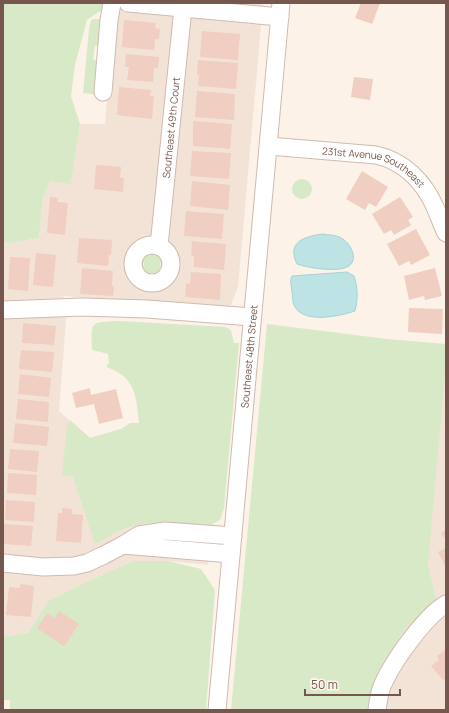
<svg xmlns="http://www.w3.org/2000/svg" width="449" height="713" viewBox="0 0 449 713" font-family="Manrope,sans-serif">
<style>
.residential{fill:#f3e3d7}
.green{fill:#d8e9c7}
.water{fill:#bde3e5;stroke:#a4d4d6}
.building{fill:#f0cec1}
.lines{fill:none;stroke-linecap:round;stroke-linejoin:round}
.minor-casing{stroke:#cfbbb1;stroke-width:19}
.minor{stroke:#fff;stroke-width:17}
.labels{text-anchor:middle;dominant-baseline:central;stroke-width:4;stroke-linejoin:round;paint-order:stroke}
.street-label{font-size:10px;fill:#75574d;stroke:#fef6ee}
</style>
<rect width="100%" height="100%" fill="#fcf2e8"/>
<g class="residential">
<path d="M115,3H263L238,287L229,309L63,296L67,307L59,411L90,438L121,429L161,522L211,525L208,565L168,561H133L88,581L48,601L29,632L9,636L3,635V242L9,243L39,238L43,197L50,181L71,183L80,124H105Z"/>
<path d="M446,358V710H363L387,654L419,607Z"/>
</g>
<g class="green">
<path d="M3,3H103V9L87,20L75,65L71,96L80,124L71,184L50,181L43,197L39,238L9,243L3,242Z"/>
<path d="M93,19H104L99,45L95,46L93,59L98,62V95L83,93L89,29L91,20Z"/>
<circle cx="302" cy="189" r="10"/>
<circle cx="151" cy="264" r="10"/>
<path d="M119,321L225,327L231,330L234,343H239L224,508L220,520L211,525L161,522L134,525L115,533L95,544L73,477L62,476L67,425L71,421L90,438L121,429L130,423H139C137,406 137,387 123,376C119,372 112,369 106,367L109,362L108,354L101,352L92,350C91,321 90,322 119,321Z"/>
<path d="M267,324L387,339L446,344V362L428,565L436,599L403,631L373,686L369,710H231Z"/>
<path d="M133,561H168L201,569L215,590L206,710H10V700H3V635L9,636L29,632L48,601L88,581Z"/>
</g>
<g class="water">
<path d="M323,234C328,235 337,235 341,238C350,242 359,259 349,266C339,273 308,268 297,264C286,242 305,236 323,234Z"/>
<path d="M347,272L354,276C358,288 358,299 355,311C340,316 305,324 295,307C292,303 293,296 292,292C292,286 289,282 292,276Z"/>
</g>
<g class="building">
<path d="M361,3H380L372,24L355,18Z"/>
<path d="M124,20L156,23L155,28L160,29L159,39H155L154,50L122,47Z"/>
<path d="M202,31L240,34L238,60L200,57Z"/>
<path d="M126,54L159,57L158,68H154L153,82L127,80L129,67H125Z"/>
<path d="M198,60L238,63L236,89L198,86L199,75H197Z"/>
<path d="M354,77L373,79L370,100L351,97Z"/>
<path d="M119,87L151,90L150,96H154L152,119L117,115Z"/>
<path d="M197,91L235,94L234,120L195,117Z"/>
<path d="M193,121L232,124L230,149L193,146Z"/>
<path d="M192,151L231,153L229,179L190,176Z"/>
<path d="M96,165L121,167L120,178H124L123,192L94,189Z"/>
<path d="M362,171L388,187L376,207L369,203L365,210L346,199Z"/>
<path d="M192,181L230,185L228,210L190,206Z"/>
<path d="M50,197L58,198L57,202L68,203L65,235L47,233Z"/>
<path d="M400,197L413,217L408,220L411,225L394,235L391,230L384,234L372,214Z"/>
<path d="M186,211L224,214L222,239L184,236Z"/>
<path d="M416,229L430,255L411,265L409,261L399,266L387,244Z"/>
<path d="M79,238L112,240L111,255L109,254L108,266L77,263Z"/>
<path d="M192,241L226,244L224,270L194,267V256L191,255Z"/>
<path d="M36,253L56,255L53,287L33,285Z"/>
<path d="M10,257L30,258L28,291L8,289Z"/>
<path d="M82,268L113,271L112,286L114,287L113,296L80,294Z"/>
<path d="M435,268L442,296L425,300L424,296L409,300L404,276Z"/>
<path d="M191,272L221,274L220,300L185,297L186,283L190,284Z"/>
<path d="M409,308L443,309L442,334L408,332Z"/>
<path d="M23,323L56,326L54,345L22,343Z"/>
<path d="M21,350L54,352L52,372L19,369Z"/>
<path d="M20,374L51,378L49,397L18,394Z"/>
<path d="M90,388L91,395L116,389L123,418L99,424L94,404L76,408L72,393Z"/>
<path d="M18,399L49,402L48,422L16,419Z"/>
<path d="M15,423L49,427L47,446L13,443Z"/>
<path d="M10,449L39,451L37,472L8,469Z"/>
<path d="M8,473L37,475L36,495L7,493Z"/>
<path d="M6,500L35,502L34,522L5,520Z"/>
<path d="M62,508L72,509V514L83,515L81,543L56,541L58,513H62Z"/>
<path d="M4,524L33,526L31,546L3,544Z"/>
<path d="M446,529V539L441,534Z"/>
<path d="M446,548V565L445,566L438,552Z"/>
<path d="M20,584L34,586L31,617L6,615L9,587L20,588Z"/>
<path d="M59,611L79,624L64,646L37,628L47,613L55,618Z"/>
<path d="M446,649V678L443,680L431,666L439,660L437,656Z"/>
</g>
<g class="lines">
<defs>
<g id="minor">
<path d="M128,3L280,17"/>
<path d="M103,92L109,20L112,3"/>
<path id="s1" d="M269,146L376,155C404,161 424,182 435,207C439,216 442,225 446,233"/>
<circle cx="152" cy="264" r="19"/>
<path id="s2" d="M159,246L183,8"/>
<path d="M3,310L82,307L147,309L252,317"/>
<path d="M123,545L231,554"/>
<path d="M3,563L43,567L74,566L87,563L104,555L123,545L139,535L165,531L233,536"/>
<path id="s3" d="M217,710L281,3"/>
<path d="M377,710C378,703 379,695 381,689C390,665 424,617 446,604"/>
</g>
</defs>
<use href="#minor" class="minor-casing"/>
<use href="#minor" class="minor"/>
</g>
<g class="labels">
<g class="street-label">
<text stroke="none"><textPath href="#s2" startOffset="119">Southeast 49th Court</textPath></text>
<text stroke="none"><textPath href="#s1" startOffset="109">231st Avenue Southeast</textPath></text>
<text stroke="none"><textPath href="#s3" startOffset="355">Southeast 48th Street</textPath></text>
</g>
</g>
<rect width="449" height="713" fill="none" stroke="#75574d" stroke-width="8"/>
<path d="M305 689v6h95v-6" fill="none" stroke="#75574d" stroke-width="2"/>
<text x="311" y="689" font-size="12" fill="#75574d" stroke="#fef6ee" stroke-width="3" paint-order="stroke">50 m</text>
</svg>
